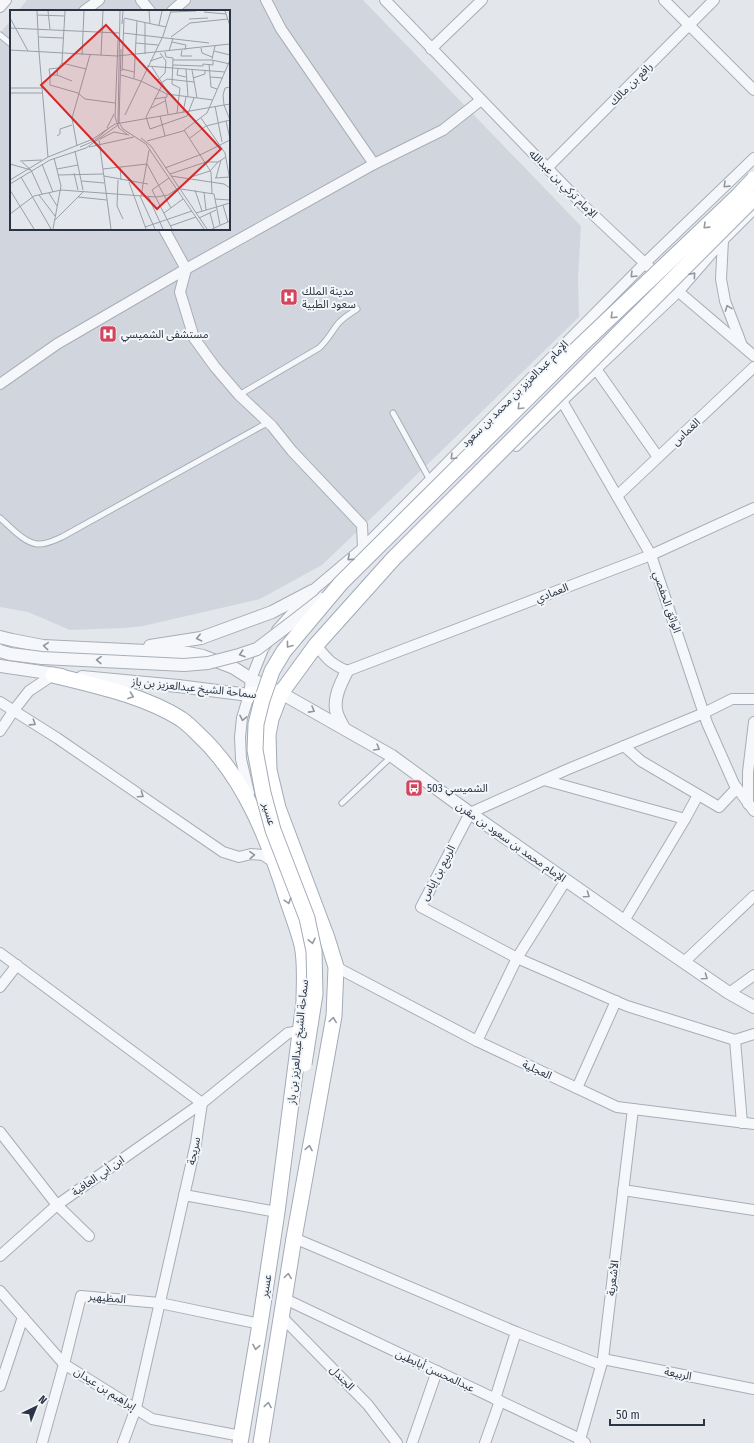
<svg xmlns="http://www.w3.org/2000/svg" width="754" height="1443" viewBox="0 0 754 1443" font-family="'Fira Sans Condensed','Noto Sans Arabic',sans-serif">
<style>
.built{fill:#d1d6de}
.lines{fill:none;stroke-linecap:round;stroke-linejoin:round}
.service-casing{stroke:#a8aeb7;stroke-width:7}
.minor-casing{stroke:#a8aeb7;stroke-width:12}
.tertiary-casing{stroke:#a8aeb7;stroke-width:14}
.primary-casing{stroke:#a2abb8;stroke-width:17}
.service{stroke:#f6f7fa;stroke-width:5}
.minor{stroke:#f6f7fa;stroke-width:10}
.tertiary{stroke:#f6f7fa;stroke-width:12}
.primary{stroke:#fff;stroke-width:15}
.tertiary-bridge-casing{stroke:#a8aeb7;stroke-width:14;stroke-linecap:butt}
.primary-bridge-casing{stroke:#a2abb8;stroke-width:17;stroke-linecap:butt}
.tertiary-bridge{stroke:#f6f7fa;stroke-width:12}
.primary-bridge{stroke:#fff;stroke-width:15}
.oneway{stroke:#9096a0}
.oneway2{stroke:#949aa2}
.labels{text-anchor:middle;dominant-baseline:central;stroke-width:4;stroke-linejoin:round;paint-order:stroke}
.street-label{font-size:11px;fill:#2a3445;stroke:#f3f6f9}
.poi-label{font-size:11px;fill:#2a3445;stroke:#f3f6f9;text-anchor:start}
.inset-road{fill:none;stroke:#999fa9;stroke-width:1}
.view{fill:#d62828;fill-opacity:0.15;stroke:#d62828;stroke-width:2}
.inset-edge{fill:none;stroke:#2a3445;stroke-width:2}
</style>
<rect width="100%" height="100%" fill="#e3e7ec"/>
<path class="built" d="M27,0H363L581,226L578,278L579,317L430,462L322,565L260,599L143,626L125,628L70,630L28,612L0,607V33L11,20V229H229V11H18Z"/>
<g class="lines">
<defs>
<g id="service">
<path d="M0,35L11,44"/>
<path d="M239,395L319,348C327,341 331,333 337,325C342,318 350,314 357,309"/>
<path d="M393,413L430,480"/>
<path d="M0,518C11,527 23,542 37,544C46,545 55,540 62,537L267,423"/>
<path d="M342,803L392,756"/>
</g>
<g id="minor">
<path d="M141,0L150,11"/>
<path d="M385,0L583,205L650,268"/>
<path d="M664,0L754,90"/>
<path d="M0,7L6,0"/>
<path d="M84,11L99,0"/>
<path d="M172,11L185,0"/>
<path d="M431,49L482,0"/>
<path d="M374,164L443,130L481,100"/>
<path d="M547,168L714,0"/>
<path d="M164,229L186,269L180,292L194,338L215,367L239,395L272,426L292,451L362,525L363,548"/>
<path d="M723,240L721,279L725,301L741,343"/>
<path d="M673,287L754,356"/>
<path d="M596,369L658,457"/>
<path d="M0,384L57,344L186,269L374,164L281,29L266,0"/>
<path d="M562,401L651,555L707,723L734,784L754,811"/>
<path d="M516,446L562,401L678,292L723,240L754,209"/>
<path d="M617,496L754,367"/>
<path d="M277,630L312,591L363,548L645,263L754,158"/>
<path d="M321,641L316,645C328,660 330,663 347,671L651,555L754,508"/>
<path d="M754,699H732L704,713L566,770L470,813L421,907L517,958L627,1006L735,1040L754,1034"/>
<path d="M0,702L57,738L223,852L239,857L251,854L263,855L275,863"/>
<path d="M0,731L14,710L29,691L53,675"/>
<path d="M624,746L641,761L719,807L737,788"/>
<path d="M544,780L685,819"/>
<path d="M249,793L241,759L240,737L242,718L249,695L251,679L263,649L267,643"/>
<path d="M748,804V772L754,722"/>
<path d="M624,921L685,819L698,795"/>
<path d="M0,953L202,1103"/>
<path d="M684,962L754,896"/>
<path d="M336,967L477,1041L617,1107L754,1124"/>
<path d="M0,987L17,965"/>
<path d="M729,993L754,975"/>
<path d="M735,1040L742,1123"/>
<path d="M477,1041L517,958L566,880"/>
<path d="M577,1088L616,1001"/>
<path d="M0,1132L57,1205L89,1236"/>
<path d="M623,1190L754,1210"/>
<path d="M184,1195L277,1212"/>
<path d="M294,1238L516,1332L601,1365"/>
<path d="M0,1256L57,1205L202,1103L288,1033L300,1031"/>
<path d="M0,1291L64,1364L152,1419L241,1436"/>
<path d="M285,1299L580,1439L585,1443"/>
<path d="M282,1317L368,1405L397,1443"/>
<path d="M603,1359L754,1389"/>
<path d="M0,1386L23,1317"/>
<path d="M495,1399L516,1332"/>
<path d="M42,1443L64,1364L81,1296L160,1303L260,1324"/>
<path d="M123,1443L136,1408L196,1143L202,1103"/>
<path d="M412,1443L437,1371"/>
<path d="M485,1443L500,1401"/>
<path d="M579,1443L603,1359L633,1109"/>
</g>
<g id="tertiary">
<path d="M0,637L12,640L43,646L188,653L203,656L234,668L251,679L281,693L392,756L470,813L624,921L729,993L754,1007"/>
<path d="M150,646L201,638L272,612L312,591"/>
<path d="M0,666L62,675"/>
<path d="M82,677L178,686L249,695"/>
<path d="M344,728C341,723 337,716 336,710C334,696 341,683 347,671"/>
</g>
<g id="primary">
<path d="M53,675C96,686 143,695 181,719C187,723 192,728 197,733C245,777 269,841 288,902C293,916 298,930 302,945C306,963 304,984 304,1002L277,1212L260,1324L240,1443"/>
<path d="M249,695L281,693L316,645L393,559"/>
<path d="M261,1443L294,1238L334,1016L336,967L327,938L278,808L269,770L268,735L271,719L281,693"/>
</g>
</defs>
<use href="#service" class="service-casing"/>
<use href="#minor" class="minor-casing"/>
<use href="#tertiary" class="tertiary-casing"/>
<use href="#primary" class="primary-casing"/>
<use href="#service" class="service"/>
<use href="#minor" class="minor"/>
<use href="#tertiary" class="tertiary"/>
<use href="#primary" class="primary"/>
<defs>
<path id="tertiary-bridge" d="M0,651L10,654L42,658L184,665L208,663L239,655L257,649L295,620L322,599"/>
<g id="primary-bridge">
<path d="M393,559L754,198"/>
<path d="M304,1064L315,994L314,951L307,918L273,830L263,793L255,750L256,724L262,700L272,671L284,651L341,583L579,347L738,196L754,179"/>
</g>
</defs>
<use href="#tertiary-bridge" class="tertiary-bridge-casing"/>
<use href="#primary-bridge" class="primary-bridge-casing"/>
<use href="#tertiary-bridge" class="tertiary-bridge"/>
<use href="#primary-bridge" class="primary-bridge"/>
</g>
<defs><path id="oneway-chevron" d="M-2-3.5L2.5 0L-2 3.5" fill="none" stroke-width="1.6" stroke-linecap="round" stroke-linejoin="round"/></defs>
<g class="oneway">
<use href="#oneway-chevron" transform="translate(726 185) rotate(136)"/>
<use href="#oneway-chevron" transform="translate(633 275) rotate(135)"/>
<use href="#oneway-chevron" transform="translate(693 275) rotate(-49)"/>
<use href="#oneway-chevron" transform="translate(728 308) rotate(-110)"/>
<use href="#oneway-chevron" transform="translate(453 457) rotate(135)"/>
<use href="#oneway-chevron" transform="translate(350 558) rotate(139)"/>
<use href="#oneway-chevron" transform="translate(199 638) rotate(167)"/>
<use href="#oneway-chevron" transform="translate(46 646) rotate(-175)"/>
<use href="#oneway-chevron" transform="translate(242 654) rotate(162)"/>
<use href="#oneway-chevron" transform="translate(99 660) rotate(-178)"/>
<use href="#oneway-chevron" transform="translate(312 710) rotate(29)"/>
<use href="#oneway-chevron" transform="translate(243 718) rotate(102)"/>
<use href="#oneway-chevron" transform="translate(33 723) rotate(33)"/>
<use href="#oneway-chevron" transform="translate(377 748) rotate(31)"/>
<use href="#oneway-chevron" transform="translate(141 795) rotate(34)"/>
<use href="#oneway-chevron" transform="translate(252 855) rotate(-3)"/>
<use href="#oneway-chevron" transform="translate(587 895) rotate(35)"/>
<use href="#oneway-chevron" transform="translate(705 977) rotate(35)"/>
</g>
<g class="oneway2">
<use href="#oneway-chevron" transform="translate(706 226) rotate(136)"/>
<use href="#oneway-chevron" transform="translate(613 316) rotate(136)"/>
<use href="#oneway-chevron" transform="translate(520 407) rotate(135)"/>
<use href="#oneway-chevron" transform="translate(289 645) rotate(128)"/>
<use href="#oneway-chevron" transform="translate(131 696) rotate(20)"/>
<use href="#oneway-chevron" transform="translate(288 901) rotate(73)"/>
<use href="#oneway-chevron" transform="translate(312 941) rotate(77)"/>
<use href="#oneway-chevron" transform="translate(333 1020) rotate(-82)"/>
<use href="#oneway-chevron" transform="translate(309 1148) rotate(-80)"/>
<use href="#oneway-chevron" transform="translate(288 1276) rotate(-82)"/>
<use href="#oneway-chevron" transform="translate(256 1347) rotate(100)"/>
<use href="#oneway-chevron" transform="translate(268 1405) rotate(-81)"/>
</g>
<defs>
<symbol id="hospital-square" viewBox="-11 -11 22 22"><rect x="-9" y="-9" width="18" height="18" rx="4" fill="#d3455e" stroke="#f3f6f9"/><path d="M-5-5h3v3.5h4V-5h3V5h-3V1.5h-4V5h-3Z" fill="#fff"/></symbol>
<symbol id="bus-square" viewBox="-11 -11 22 22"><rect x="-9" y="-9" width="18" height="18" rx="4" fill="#d3455e" stroke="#f3f6f9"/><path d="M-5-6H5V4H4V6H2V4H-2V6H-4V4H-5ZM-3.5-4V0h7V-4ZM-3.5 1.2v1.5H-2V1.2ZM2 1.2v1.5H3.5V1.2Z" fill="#fff"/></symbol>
</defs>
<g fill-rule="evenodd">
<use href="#hospital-square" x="279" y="287" width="20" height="20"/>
<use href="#hospital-square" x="98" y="324" width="20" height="20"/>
<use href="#bus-square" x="404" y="778" width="20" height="20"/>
</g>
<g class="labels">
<g class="street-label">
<text transform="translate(631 84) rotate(-45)">رافع بن مالك</text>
<text transform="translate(563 184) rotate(45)">الإمام تركي بن عبدالله</text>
<text transform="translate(515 394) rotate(-45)">الإمام عبدالعزيز بن محمد بن سعود</text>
<text transform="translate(686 432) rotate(-43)">الغماس</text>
<text transform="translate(552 593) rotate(-21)">العمادي</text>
<text transform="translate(667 602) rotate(71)">الواثق الحفصي</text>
<text transform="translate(194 688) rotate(6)">سماحة الشيخ عبدالعزيز بن باز</text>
<text transform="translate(269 814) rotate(74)">عسير</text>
<text transform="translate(511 842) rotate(35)">الإمام محمد بن سعود بن مقرن</text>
<text transform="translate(438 873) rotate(-62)">الربيع بن إياس</text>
<text transform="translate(298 1042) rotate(-84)">سماحة الشيخ عبدالعزيز بن باز</text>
<text transform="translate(537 1070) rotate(25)">العجلية</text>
<text transform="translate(194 1151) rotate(-78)">سريحة</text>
<text transform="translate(98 1176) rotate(-35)">ابن أبي العافية</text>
<text transform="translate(613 1278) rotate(-83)">الأشعرية</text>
<text transform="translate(266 1286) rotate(-81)">عسير</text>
<text transform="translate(107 1298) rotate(5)">المظيهير</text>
<text transform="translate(435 1371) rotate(25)">عبدالمحسن أبابطين</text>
<text transform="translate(678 1374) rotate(11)">الربيعة</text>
<text transform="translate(342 1378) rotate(46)">الجندل</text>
<text transform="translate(105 1389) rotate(32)">إبراهيم بن عيدان</text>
</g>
<g class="poi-label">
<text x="302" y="291">مدينة الملك<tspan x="302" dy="13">سعود الطبية</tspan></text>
<text x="121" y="334">مستشفى الشميسي</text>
<text x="427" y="788">الشميسي 503</text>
</g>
</g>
<g transform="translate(10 10)">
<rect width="220" height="220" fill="#e3e7ec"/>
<path class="inset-road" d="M27,1L29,42M38,1L40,19M55,1L52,53L48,58L47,65L62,71M110,1L108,111L113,119L136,134L146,149M139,1L140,13M215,1L220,16M161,2L186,1M194,2L216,4M27,5L55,6M0,8L18,41M114,8L156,17M179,9L198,8M135,12V44M112,14L113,1M149,15L152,1M0,18L109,23M113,23L199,33M29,27L53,28M161,27L180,13L218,9M108,30L105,107L109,118L117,124M162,32L176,35L175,40M126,33L148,35M191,38L192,43L202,47M0,40L107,46L220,34M172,40L171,46H182M159,41L163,28M204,41L220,45M29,42L38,147M155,42L156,47L163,48L162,74L170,78L167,103M72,45L74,1M91,45L93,1M202,49L205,36M163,50H202L220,54M140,51L152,47M52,53L76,59L62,108L67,136M199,54L201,77L207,79M163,55L193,56V54L203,55V50M137,56L215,62M142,57L159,84M76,59L80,45M112,59L124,62M168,59L167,65L176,67M176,59L178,87M182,60L187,88M112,61L114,9M40,65L39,59L48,58M47,65H40V75L68,83L75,89L105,93M111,65L131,71L157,84L203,90M200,67L213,68M124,68L127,11M183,68L195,64V60M148,70L155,63L156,51L150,43M151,73L157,69L184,72M152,75L136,107L140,119L177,106L184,88M0,78H32M0,83H32M155,88L158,104M144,89L157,87V84M205,96L212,132M141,98L155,91M173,102L176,87M115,105L153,26L161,1M150,106L155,126M191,108L215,143L220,171M220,110L214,95L213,85L215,78L220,77M216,111L220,129M109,113L111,39M97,118L104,104M174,120L201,162L202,183M47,126L50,124V119L62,115M131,128L141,136L197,219M180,128L196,116L220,110M90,129L104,122L119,125M89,130L101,219M137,131L173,121L197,103L220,50M70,137L84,131L99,118M79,137L124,127M65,141L73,180M192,144L220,130M146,149L194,219M10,151L32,150M12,152L21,160M0,154L21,160L32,184M32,154L43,182M137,154L161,198M110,157L111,170M155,158L192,144M47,159L68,155M93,159L137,154M64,163L68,180M160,164L196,152H208L216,147M48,165L93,164M94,166L138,174M161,166L214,174L220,178M11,167L41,219M181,167L200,161L209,151M159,168L142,180L162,219M205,168L220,167M206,168L211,150M0,170L38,147L83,129L105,114L220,94M108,170L107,196L113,209M72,171L94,173M119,172L136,219M0,174L40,150L76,138L108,115M171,179L204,184L210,215M0,180L24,219M185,180L192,201M194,182L196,200M39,183L47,196M29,185L45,206M130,186L145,219M131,186L139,140M138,186L153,219M68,187L97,190M205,189L220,190M213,195L218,212M154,203L173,189M186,203L220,193M200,203L204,218M0,204L24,186L51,180L146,187L158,185L167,179M189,208L206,200M45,210L74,181M160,216L186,207M135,217L182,201M43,219L51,176L44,148M202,219L220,211"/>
<path class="view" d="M96,15L211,139L147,199L31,75Z"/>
<rect width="220" height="220" class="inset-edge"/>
</g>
<g transform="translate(36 1407) rotate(43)" stroke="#f3f6f9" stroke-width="3" paint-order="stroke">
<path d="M0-3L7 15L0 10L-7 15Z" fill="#2a3445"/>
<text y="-6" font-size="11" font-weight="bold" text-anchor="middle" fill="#2a3445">N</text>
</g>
<path d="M610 1419v6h94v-6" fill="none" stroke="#2a3445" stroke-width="2"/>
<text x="616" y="1419" font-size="12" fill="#2a3445" stroke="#f3f6f9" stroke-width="3" paint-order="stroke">50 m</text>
</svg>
